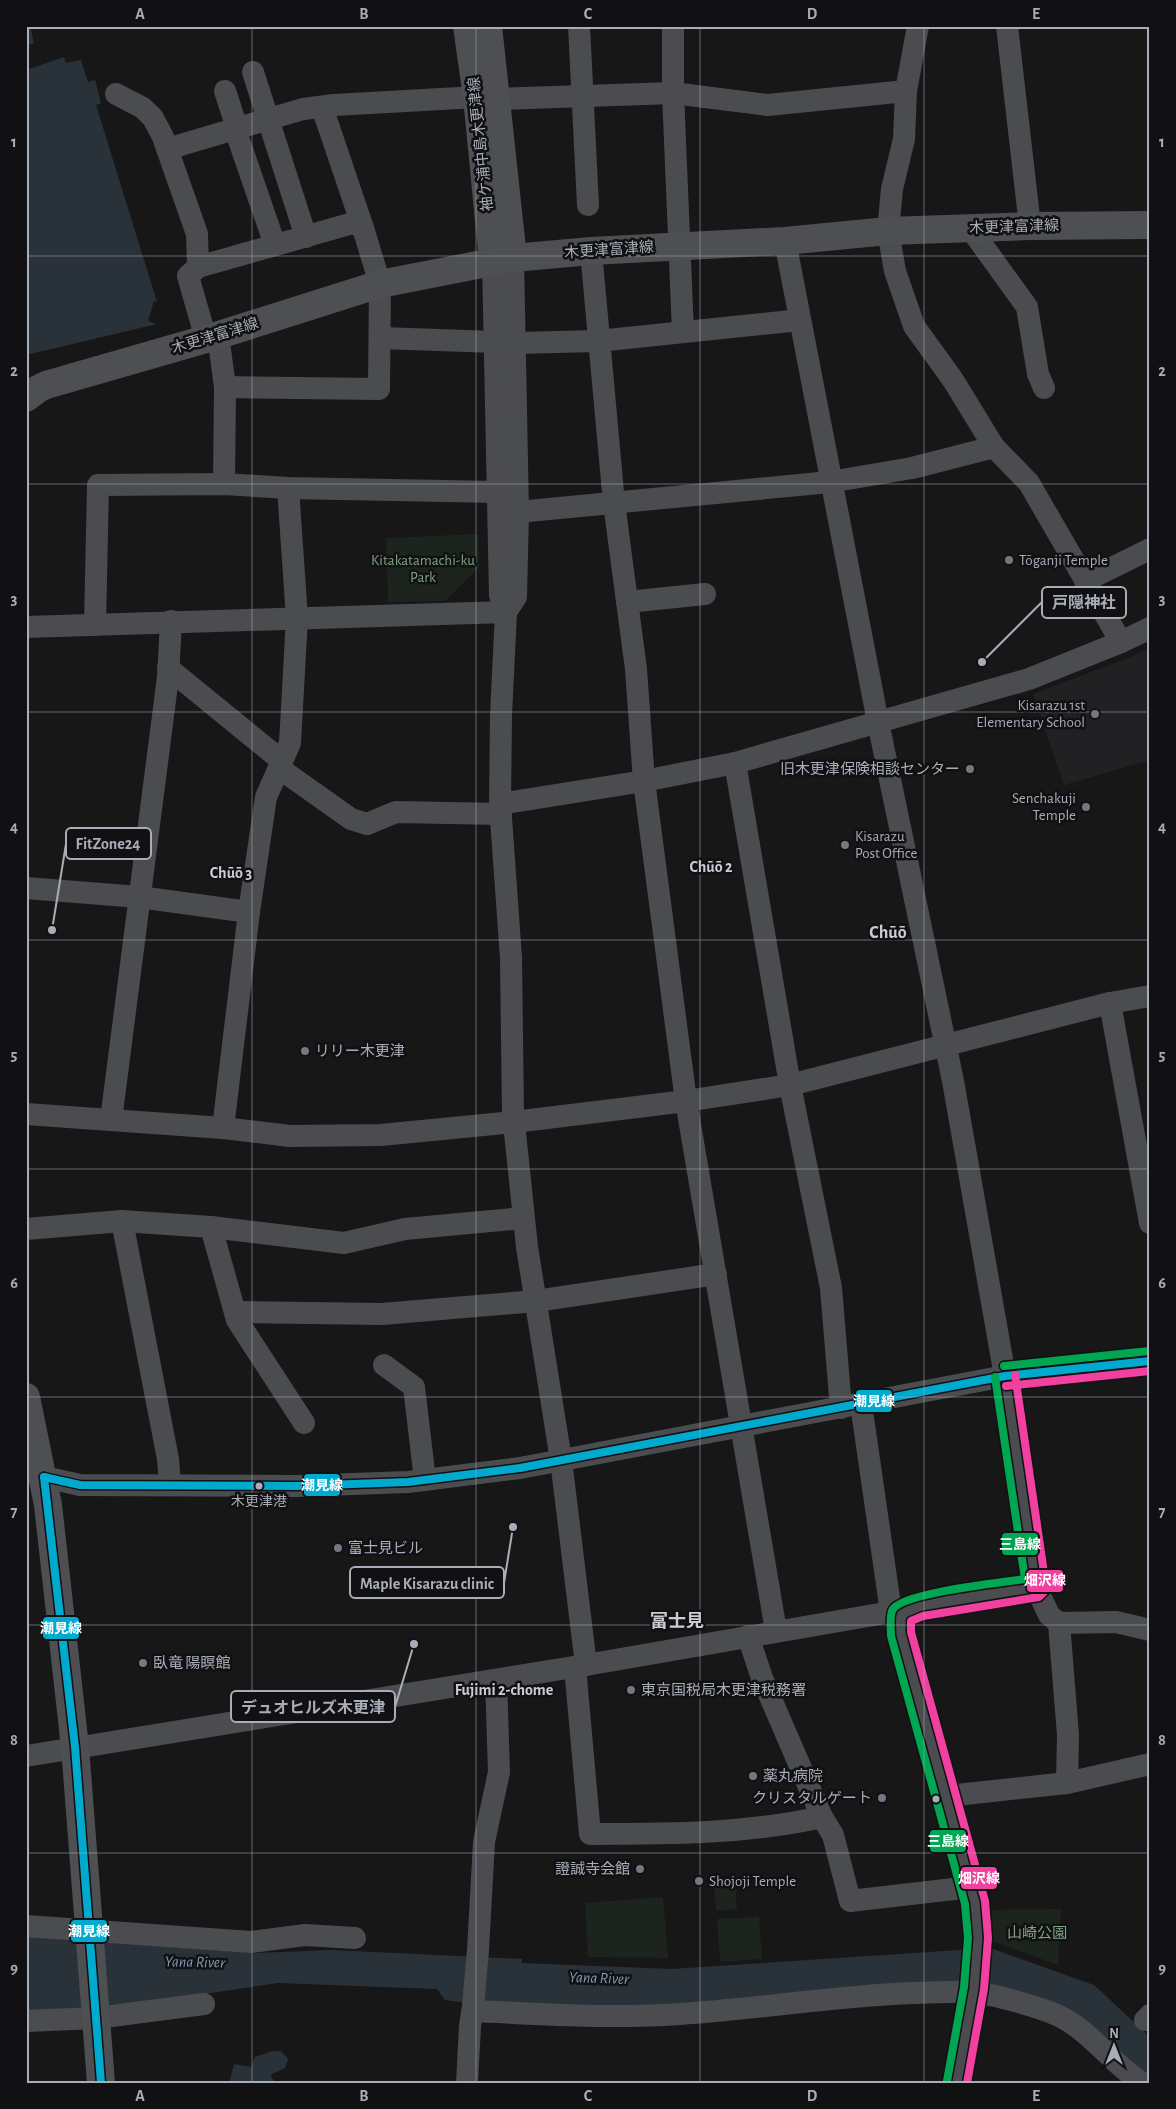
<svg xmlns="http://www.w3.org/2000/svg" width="1176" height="2109" viewBox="0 0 1176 2109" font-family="'Alegreya Sans','Noto Sans JP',sans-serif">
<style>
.built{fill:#212123}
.green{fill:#1d241e}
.water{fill:#2a3239}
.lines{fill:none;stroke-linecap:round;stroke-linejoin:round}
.minor{stroke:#4b4c50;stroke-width:22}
.major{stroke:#4d4f52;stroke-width:28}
.bus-1-casing{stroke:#111113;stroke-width:11}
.bus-2-casing{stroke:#111113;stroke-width:11}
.bus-3-casing{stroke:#111113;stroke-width:11}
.bus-1{stroke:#00a9ce;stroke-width:8}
.bus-2{stroke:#f240a1;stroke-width:8}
.bus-3{stroke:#00a651;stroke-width:8}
.grid{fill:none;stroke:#a8adb8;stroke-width:1;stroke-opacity:0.55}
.poi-dot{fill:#757880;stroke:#111113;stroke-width:2}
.bus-dot{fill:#a8adb8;stroke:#111113;stroke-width:2}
.labels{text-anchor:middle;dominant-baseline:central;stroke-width:5;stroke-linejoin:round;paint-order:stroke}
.bus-label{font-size:14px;fill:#a8adb8;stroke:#111113}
.street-label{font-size:15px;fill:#a8adb8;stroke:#111113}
.park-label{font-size:15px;fill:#7fa381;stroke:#111113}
.poi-label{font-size:15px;fill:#a8adb8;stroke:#111113;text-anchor:start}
.neighbourhood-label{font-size:16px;font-weight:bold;fill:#c9ccd4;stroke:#111113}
.water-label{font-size:16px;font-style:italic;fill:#7f9bb3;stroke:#111113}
.quarter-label{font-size:18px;font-weight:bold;fill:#c9ccd4;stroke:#111113}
.leader{fill:none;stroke:#a8adb8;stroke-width:2}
.callout-dot{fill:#a8adb8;stroke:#111113;stroke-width:2}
.callout{fill:#111113;stroke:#a8adb8;stroke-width:2}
.callout-label{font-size:16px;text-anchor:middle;font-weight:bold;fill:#a8adb8}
.line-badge{stroke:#111113;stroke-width:2}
.badge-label{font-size:14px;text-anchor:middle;font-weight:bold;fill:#fff}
.neatline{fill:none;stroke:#a8adb8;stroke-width:2}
.grid-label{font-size:16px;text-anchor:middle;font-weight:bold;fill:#a8adb8}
</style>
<rect width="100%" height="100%" fill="#171717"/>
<path class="built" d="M1150,648V760L1064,785L1033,694L1128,658Z"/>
<g class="green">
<path d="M478,534L479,567L445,601L388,602L386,538Z"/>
<path d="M735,1880L737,1909L716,1911L714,1882Z"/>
<path d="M663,1897L668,1958L588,1957L585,1903Z"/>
<path d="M1061,1909L1058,1965L992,1941L986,1910Z"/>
<path d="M759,1917L762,1959L720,1962L717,1919Z"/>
</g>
<g class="water">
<path d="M26,26H30L34,43L27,46Z"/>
<path d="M64,57L66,63L81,60L88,82L95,80L101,103L96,105L157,302L154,301L148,321L157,324L26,355V70Z"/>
<path d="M26,1936L255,1953L332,1950L522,1959V1963L671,1969L990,1948L1094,1985L1150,2037V2080L987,1985L692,2005H482L445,2000L437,1989L278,1983L171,1999L26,2013Z"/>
<path d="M273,2051H281L288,2059L285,2068L272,2074L271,2077L276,2083H227L230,2080L234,2064L251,2067L255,2057Z"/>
</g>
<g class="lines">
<g class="minor">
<path d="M579,26L588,205"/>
<path d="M673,26V93L683,332"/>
<path d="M918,26L906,91L904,139L892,189L888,231L895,271L914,326L953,380L994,447L1029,483L1121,642"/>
<path d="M1007,26L1030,226"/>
<path d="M253,72L306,237"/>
<path d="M225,91L237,128"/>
<path d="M116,94L143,108L153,118L163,137L197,234L198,267L188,276L206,339"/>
<path d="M497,99L673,93L768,105L906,91"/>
<path d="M322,107L363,228"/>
<path d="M235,129L275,245"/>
<path d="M167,149L303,109L334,105L477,97"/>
<path d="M970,228L1027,307L1038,374L1044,388"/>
<path d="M785,241L878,722L953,1081L1005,1376L1036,1587L920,1606L901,1615V1633L947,1796L975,1902L978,1938L974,1988L957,2083"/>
<path d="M591,251L614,503L636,669L644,781L686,1101L776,1631"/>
<path d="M493,261L500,595L506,612"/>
<path d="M198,267L353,223L363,228L380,284L379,389L225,387"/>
<path d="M218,335L225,387L224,484"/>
<path d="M381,338L495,342"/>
<path d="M516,343L598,341L800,320"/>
<path d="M518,512L830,482L912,468L994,447"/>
<path d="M1085,581L1150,549"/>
<path d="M627,602L705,594"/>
<path d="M506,612L516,597L518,512L513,258"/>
<path d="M95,625L98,485L224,484L288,488L498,492"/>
<path d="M26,627L506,612L501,715L500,804L511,958L513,1114L527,1247L561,1460L586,1665"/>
<path d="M168,668L282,761"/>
<path d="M735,763L790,1085L831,1288L841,1408"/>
<path d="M279,768L351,819L367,824L396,812L501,814"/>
<path d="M500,804L644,781L735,763L1029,679L1121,642L1150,628"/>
<path d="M26,888L139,897L249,912"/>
<path d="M1110,1003L1150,1223"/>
<path d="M26,1114L223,1128L290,1136L381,1135L514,1122L686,1101L790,1085L1110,1003L1150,996"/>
<path d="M111,1120L168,677L171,621"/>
<path d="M223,1128L249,912L266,797L290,743L297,618L288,488"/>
<path d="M122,1221L168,1459L170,1485"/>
<path d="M211,1227L237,1320L304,1423"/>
<path d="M26,1229L122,1221L211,1227L344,1243L405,1229L523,1218"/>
<path d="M235,1312L382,1314L536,1301L716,1274"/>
<path d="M384,1365L414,1387L425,1480"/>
<path d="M861,1404L891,1612"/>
<path d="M44,1477L80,1485L297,1486L408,1482L520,1468L1005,1376L1150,1361"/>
<path d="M1036,1587L1049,1615L1059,1623L1116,1622L1150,1630"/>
<path d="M1059,1623L1068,1735L1067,1783"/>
<path d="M748,1636L762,1678L822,1817L833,1835L850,1901L971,1887"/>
<path d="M575,1667L590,1834C668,1834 746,1834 822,1817"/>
<path d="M26,1756L586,1665L891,1612L901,1615"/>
<path d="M947,1796L1067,1783L1150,1764"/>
<path d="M26,1926L251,1942L305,1935L355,1938"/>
<path d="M473,2011C542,2014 611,2019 680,2014C758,2009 835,1996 913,1993C933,1993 953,1991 973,1992C993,1994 1038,2007 1057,2015C1090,2030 1111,2063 1142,2083"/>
<path d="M1145,2020L1150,2015"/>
<path d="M26,2021L96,2018L204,2004"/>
<path d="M467,2083L470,2026L473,2006L478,1950L484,1842L499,1772L496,1680"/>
</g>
<g class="major">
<path d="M467,26L477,97L493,261"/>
<path d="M488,26L513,258"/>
<path d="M26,398L38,389L46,385L206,339L380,284L513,258L591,251L785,241L888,231L1030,226L1150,225"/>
<path d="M26,1397L48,1505L75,1747L101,2083"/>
</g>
<defs>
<g id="bus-1">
<path d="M44,1477L80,1485L297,1486L408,1482L520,1468L1005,1376L1150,1361"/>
<path d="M44,1477L75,1747L101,2083"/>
</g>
<g id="bus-2">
<path d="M1006,1386L1150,1371"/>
<path d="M967,2083L984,1989L988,1938L985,1901L911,1632V1621L923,1616L1039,1597L1045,1591L1046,1586L1015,1375"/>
</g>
<g id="bus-3">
<path d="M1004,1366L1149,1351"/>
<path d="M947,2081L964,1987L968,1938L965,1904L891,1636C891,1629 889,1615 893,1609C906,1592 1001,1583 1025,1579L995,1377"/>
</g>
</defs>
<use href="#bus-1" class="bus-1-casing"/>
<use href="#bus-2" class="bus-2-casing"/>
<use href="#bus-3" class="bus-3-casing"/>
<use href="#bus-1" class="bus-1"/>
<use href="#bus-2" class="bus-2"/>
<use href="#bus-3" class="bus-3"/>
</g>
<path class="grid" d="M252,26V2083M476,26V2083M700,26V2083M924,26V2083M26,256H1150M26,484H1150M26,712H1150M26,940H1150M26,1169H1150M26,1397H1150M26,1625H1150M26,1853H1150"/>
<g class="poi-dot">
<circle cx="1009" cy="560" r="5"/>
<circle cx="1095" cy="714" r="5"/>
<circle cx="970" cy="769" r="5"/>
<circle cx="1086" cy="807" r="5"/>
<circle cx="845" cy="845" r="5"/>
<circle cx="305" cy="1051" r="5"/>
<circle cx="338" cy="1548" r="5"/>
<circle cx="143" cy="1663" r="5"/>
<circle cx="631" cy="1690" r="5"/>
<circle cx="753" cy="1776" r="5"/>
<circle cx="882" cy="1798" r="5"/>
<circle cx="640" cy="1869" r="5"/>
<circle cx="699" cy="1881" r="5"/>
</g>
<g class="bus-dot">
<circle cx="259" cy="1486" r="4.5"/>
<circle cx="936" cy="1799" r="4.5"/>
</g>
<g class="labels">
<g class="bus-label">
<text x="259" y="1502">木更津港</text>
</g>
<g class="street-label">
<text transform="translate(481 144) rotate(-96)">袖ケ浦中島木更津線</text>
<text transform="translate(1014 227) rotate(-2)">木更津富津線</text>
<text transform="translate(609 250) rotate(-4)">木更津富津線</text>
<text transform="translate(215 336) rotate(-17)">木更津富津線</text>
</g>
<g class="park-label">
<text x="423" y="560">Kitakatamachi-ku<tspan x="423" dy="17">Park</tspan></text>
<text x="1037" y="1933">山崎公園</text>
</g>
<g class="poi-label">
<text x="1019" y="560">Tōganji Temple</text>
<text x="1085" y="705" text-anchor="end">Kisarazu 1st<tspan x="1085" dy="17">Elementary School</tspan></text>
<text x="960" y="769" text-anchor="end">旧木更津保険相談センター</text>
<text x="1076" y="798" text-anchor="end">Senchakuji<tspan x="1076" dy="17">Temple</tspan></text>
<text x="855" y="836">Kisarazu<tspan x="855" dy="17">Post Office</tspan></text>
<text x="315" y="1051">リリー木更津</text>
<text x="348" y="1548">富士見ビル</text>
<text x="153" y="1663">臥竜 陽瞑館</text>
<text x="641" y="1690">東京国税局木更津税務署</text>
<text x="763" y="1776">薬丸病院</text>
<text x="872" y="1798" text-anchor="end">クリスタルゲート</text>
<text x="630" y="1869" text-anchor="end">證誠寺会館</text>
<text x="709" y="1881">Shojoji Temple</text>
</g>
<g class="neighbourhood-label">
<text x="711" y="867">Chūō 2</text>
<text x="231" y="873">Chūō 3</text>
<text x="504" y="1690">Fujimi 2-chome</text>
</g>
<g class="water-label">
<text transform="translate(195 1962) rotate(1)">Yana River</text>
<text transform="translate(599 1978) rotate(2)">Yana River</text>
</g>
<g class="quarter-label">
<text x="888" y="933">Chūō</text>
<text x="677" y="1622">富士見</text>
</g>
</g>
<path class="leader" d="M982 662L1042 602M52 930L66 844M513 1527L504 1583M414 1644L395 1707"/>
<g class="callout-dot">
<circle cx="982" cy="662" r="5"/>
<circle cx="52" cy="930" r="5"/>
<circle cx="513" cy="1527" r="5"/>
<circle cx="414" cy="1644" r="5"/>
</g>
<g class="callout">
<rect x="1042" y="587" width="84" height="31" rx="5"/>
<rect x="66" y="828" width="85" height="31" rx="5"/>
<rect x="350" y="1567" width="154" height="31" rx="5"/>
<rect x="231" y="1691" width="164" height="31" rx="5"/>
</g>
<g class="callout-label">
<text x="1084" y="608">戸隠神社</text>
<text x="108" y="849">FitZone24</text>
<text x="427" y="1589">Maple Kisarazu clinic</text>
<text x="313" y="1713">デュオヒルズ木更津</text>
</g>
<g class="line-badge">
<rect x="855" y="1389" width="38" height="24" rx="5" fill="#00a9ce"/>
<rect x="303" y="1473" width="38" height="24" rx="5" fill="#00a9ce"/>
<rect x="1001" y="1532" width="38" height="24" rx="5" fill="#00a651"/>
<rect x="1026" y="1569" width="38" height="24" rx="5" fill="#f240a1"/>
<rect x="42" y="1616" width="38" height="24" rx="5" fill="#00a9ce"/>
<rect x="929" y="1829" width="38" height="24" rx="5" fill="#00a651"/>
<rect x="960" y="1866" width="38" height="24" rx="5" fill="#f240a1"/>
<rect x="70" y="1919" width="38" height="24" rx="5" fill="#00a9ce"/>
</g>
<g class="badge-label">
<text x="874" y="1406">潮見線</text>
<text x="322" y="1490">潮見線</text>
<text x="1020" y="1549">三島線</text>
<text x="1045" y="1585">畑沢線</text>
<text x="61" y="1633">潮見線</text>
<text x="948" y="1846">三島線</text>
<text x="979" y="1883">畑沢線</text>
<text x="89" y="1936">潮見線</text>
</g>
<rect width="1176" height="2109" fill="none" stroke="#111113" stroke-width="55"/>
<g transform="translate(1114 2046)" stroke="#111113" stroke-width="4" paint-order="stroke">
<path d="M0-4L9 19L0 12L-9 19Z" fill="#a8adb8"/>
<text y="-8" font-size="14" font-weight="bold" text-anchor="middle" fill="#a8adb8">N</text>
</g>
<rect x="28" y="28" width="1120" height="2054" class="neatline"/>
<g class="grid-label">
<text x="140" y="19">A</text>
<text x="364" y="19">B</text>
<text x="588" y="19">C</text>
<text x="812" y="19">D</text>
<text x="1036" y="19">E</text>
<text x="14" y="147">1</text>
<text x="1162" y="147">1</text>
<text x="14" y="376">2</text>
<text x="1162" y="376">2</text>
<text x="14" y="604">3</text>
<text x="1162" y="604">3</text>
<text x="14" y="832">4</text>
<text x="1162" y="832">4</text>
<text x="14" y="1060">5</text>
<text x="1162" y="1060">5</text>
<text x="14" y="1288">6</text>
<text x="1162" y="1288">6</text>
<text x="14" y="1517">7</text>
<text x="1162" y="1517">7</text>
<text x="14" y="1745">8</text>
<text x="1162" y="1745">8</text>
<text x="14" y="1973">9</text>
<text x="1162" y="1973">9</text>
<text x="140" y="2101">A</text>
<text x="364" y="2101">B</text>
<text x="588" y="2101">C</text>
<text x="812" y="2101">D</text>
<text x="1036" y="2101">E</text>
</g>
</svg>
